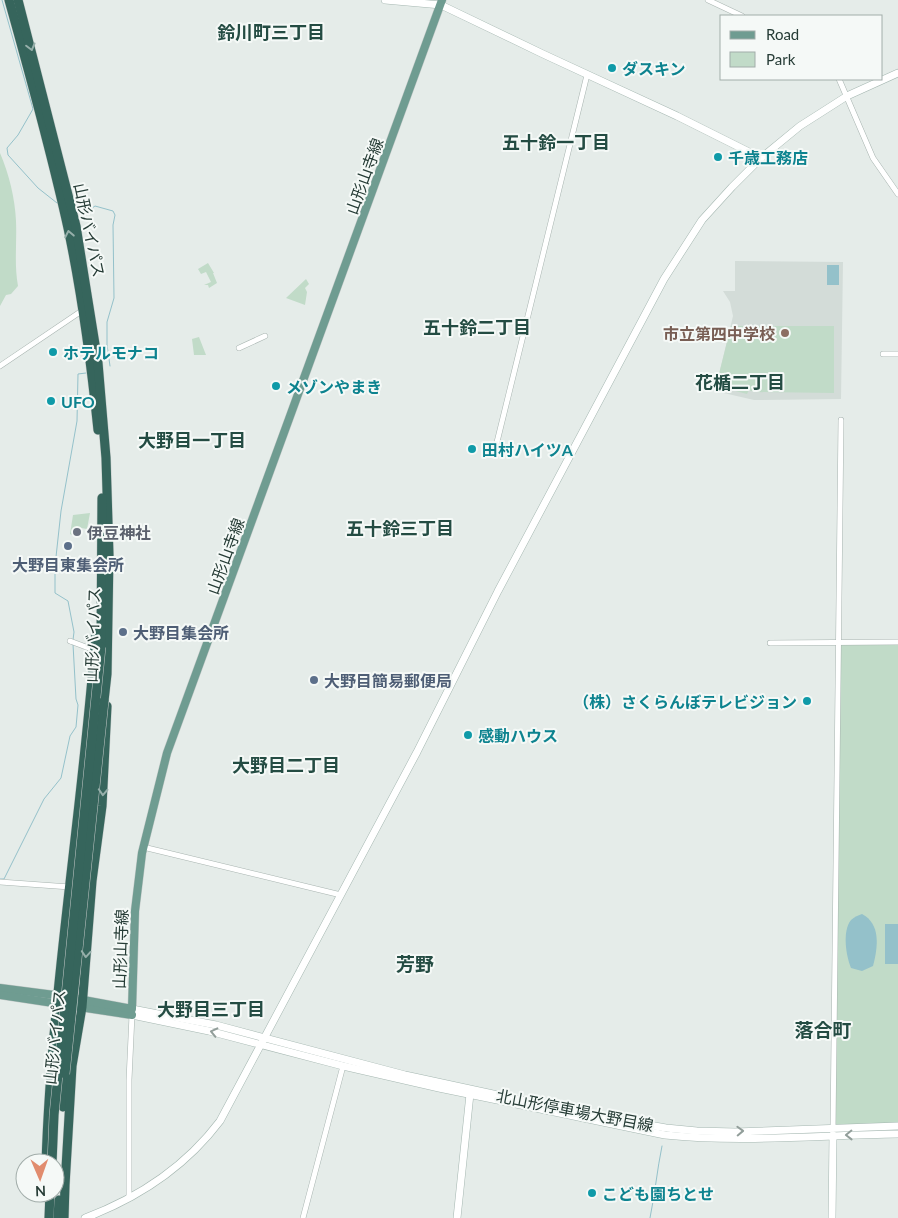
<svg xmlns="http://www.w3.org/2000/svg" width="898" height="1218" viewBox="0 0 898 1218" font-family="Lato,'Noto Sans JP',sans-serif">
<style>
.built{fill:#d3dcd8}
.green{fill:#c1dbc8}
.water{fill:#94c1ca}
.lines{fill:none;stroke-linecap:round;stroke-linejoin:round}
.stream{stroke:#94c1ca;stroke-width:1}
.street-casing{stroke:#a8b4b0;stroke-width:6}
.secondary-casing{stroke:#a5b7b1;stroke-width:8}
.primary-casing{stroke:#c2c8c7;stroke-width:9}
.highway-casing{stroke:#c2c8c7;stroke-width:10}
.street{stroke:#fff;stroke-width:5}
.secondary{stroke:#fff;stroke-width:7}
.primary{stroke:#6f9c91;stroke-width:8}
.highway{stroke:#36655c;stroke-width:9}
.highway-bridge-casing{stroke:#c2c8c7;stroke-width:10;stroke-linecap:butt}
.highway-bridge{stroke:#36655c;stroke-width:9}
.oneway{stroke:#96afaa}
.oneway2{stroke:#929e9a}
.culture-dot{fill:#0f9aa8;stroke:#f5f9f7;stroke-width:2}
.education-dot{fill:#8d6e63;stroke:#f5f9f7;stroke-width:2}
.worship-dot{fill:#6b7280;stroke:#f5f9f7;stroke-width:2}
.service-dot{fill:#5c6f8a;stroke:#f5f9f7;stroke-width:2}
.labels{text-anchor:middle;dominant-baseline:central;stroke-width:4;stroke-linejoin:round;paint-order:stroke}
.culture-label{font-size:16px;font-weight:bold;fill:#0d838f;stroke:#f5f9f7;text-anchor:start}
.street-label{font-size:16px;fill:#263c36;stroke:#f5f9f7}
.education-label{font-size:16px;font-weight:bold;fill:#785e54;stroke:#f5f9f7;text-anchor:end}
.worship-label{font-size:16px;font-weight:bold;fill:#5b616d;stroke:#f5f9f7;text-anchor:start}
.service-label{font-size:16px;font-weight:bold;fill:#4e5e75;stroke:#f5f9f7;text-anchor:start}
.neighbourhood-label{font-size:18px;font-weight:bold;fill:#244c43;stroke:#f5f9f7}
.quarter-label{font-size:19px;font-weight:bold;fill:#244c43;stroke:#f5f9f7}
</style>
<rect width="100%" height="100%" fill="#e5ece9"/>
<path class="built" d="M735,261L843,262L841,399L754,400L715,391L733,316L730,302L723,291H735Z"/>
<g class="green">
<path d="M0,153C9,174 15,198 16,221C17,243 14,264 18,286L11,294L6,295L0,306Z"/>
<path d="M208,263L214,273H213L217,283L209,288L208,285H204L211,282L206,272L201,274L198,269Z"/>
<path d="M306,279L309,284L305,288L307,292L305,305L286,298Z"/>
<path d="M731,326H834V393L754,392L749,390L747,394L716,386Z"/>
<path d="M199,337L206,355H194L192,339Z"/>
<path d="M90,513L87,529L76,527L72,535L70,534L73,515Z"/>
<path d="M839,642H898V1126L833,1128Z"/>
</g>
<g class="water">
<rect x="827" y="265" width="12" height="20"/>
<path d="M862,914C881,924 878,947 873,966L862,971L851,968C846,956 842,931 851,920C854,917 859,915 862,914Z"/>
<rect x="885" y="924" width="13" height="40"/>
</g>
<g class="lines">
<g class="stream">
<path d="M2,0L33,109L18,135L7,148L8,155L38,188L57,203"/>
<path d="M83,209L88,211L95,206L113,211L115,215L113,225L114,298L107,322V345L110,366"/>
<path d="M73,640L74,632L68,601L55,593V566L61,511L77,421L78,374L86,373"/>
<path d="M0,879H4L44,799L61,778L70,736L76,727L78,705L76,699L73,644"/>
<path d="M650,1218C655,1194 657,1170 662,1146"/>
</g>
<defs>
<g id="street">
<path d="M708,0L742,16"/>
<path d="M839,79L873,158L898,194"/>
<path d="M239,348L265,336"/>
<path d="M883,354H898"/>
<path d="M0,366L83,310"/>
<path d="M497,442L587,75"/>
<path d="M70,641L94,650"/>
<path d="M770,643L898,642"/>
<path d="M143,847L341,895"/>
<path d="M0,882L70,887"/>
<path d="M833,1129L841,420"/>
<path d="M129,1197V1080L132,1015"/>
<path d="M303,1218L343,1066"/>
</g>
<g id="secondary">
<path d="M385,0L441,5L543,54L677,116L761,158"/>
<path d="M132,1009L216,1025L405,1075L587,1114L666,1128L697,1131L735,1132L898,1126"/>
<path d="M132,1015L209,1031L343,1066L439,1088L665,1135C742,1143 821,1135 898,1134"/>
<path d="M85,1218C138,1198 186,1166 220,1121L417,752L498,591L664,279L702,220L732,187L761,158L800,126L822,112L847,96L898,73"/>
<path d="M457,1218L470,1094"/>
<path d="M832,1218L833,1135"/>
</g>
<g id="primary">
<path d="M0,988L62,996"/>
<path d="M0,995L132,1015"/>
<path d="M78,999L132,1009L135,911L142,853L167,753L442,0"/>
</g>
<g id="highway">
<path d="M9,0C30,75 51,151 68,228C82,294 91,362 98,430"/>
<path d="M18,0L76,226L98,363L106,458L109,555L107,674L104,701"/>
<path d="M101,647L102,498"/>
<path d="M63,1107L65,1074"/>
<path d="M46,1163C52,985 83,808 96,631"/>
<path d="M49,1218L50,1193"/>
<path d="M58,1218L59,1200"/>
<path d="M64,1218L65,1185L72,1066L82,1007L92,881L102,806L107,706"/>
</g>
</defs>
<use href="#street" class="street-casing"/>
<use href="#secondary" class="secondary-casing"/>
<use href="#primary" class="primary-casing"/>
<use href="#highway" class="highway-casing"/>
<use href="#street" class="street"/>
<use href="#secondary" class="secondary"/>
<use href="#primary" class="primary"/>
<use href="#highway" class="highway"/>
<defs>
<g id="highway-bridge">
<path d="M65,1074L104,701"/>
<path d="M52,1163L54,1115L101,647"/>
</g>
</defs>
<use href="#highway-bridge" class="highway-bridge-casing"/>
<use href="#highway-bridge" class="highway-bridge"/>
</g>
<defs><path id="oneway-chevron" d="M-2-3.5L2.5 0L-2 3.5" fill="none" stroke-width="1.6" stroke-linecap="round" stroke-linejoin="round" transform="scale(1.25)"/></defs>
<g class="oneway">
<use href="#oneway-chevron" transform="translate(31 47) rotate(75)"/>
<use href="#oneway-chevron" transform="translate(69 234) rotate(-101)"/>
<use href="#oneway-chevron" transform="translate(103 792) rotate(93)"/>
<use href="#oneway-chevron" transform="translate(86 954) rotate(94)"/>
</g>
<g class="oneway2">
<use href="#oneway-chevron" transform="translate(214 1032) rotate(-167)"/>
<use href="#oneway-chevron" transform="translate(740 1131) rotate(-2)"/>
<use href="#oneway-chevron" transform="translate(849 1135) rotate(179)"/>
</g>
<g class="culture-dot">
<circle cx="612" cy="68" r="5"/>
<circle cx="718" cy="157" r="5"/>
<circle cx="53" cy="352" r="5"/>
<circle cx="276" cy="386" r="5"/>
<circle cx="51" cy="401" r="5"/>
<circle cx="472" cy="449" r="5"/>
<circle cx="807" cy="701" r="5"/>
<circle cx="468" cy="735" r="5"/>
<circle cx="592" cy="1193" r="5"/>
</g>
<circle class="education-dot" cx="785" cy="333" r="5"/>
<circle class="worship-dot" cx="77" cy="532" r="5"/>
<g class="service-dot">
<circle cx="68" cy="546" r="5"/>
<circle cx="123" cy="632" r="5"/>
<circle cx="314" cy="680" r="5"/>
</g>
<g class="labels">
<g class="culture-label">
<text x="622" y="68">ダスキン</text>
<text x="728" y="157">千歳工務店</text>
<text x="63" y="352">ホテルモナコ</text>
<text x="286" y="386">メゾンやまき</text>
<text x="61" y="401">UFO</text>
<text x="482" y="449">田村ハイツA</text>
<text x="797" y="701" text-anchor="end">（株）さくらんぼテレビジョン</text>
<text x="478" y="735">感動ハウス</text>
<text x="602" y="1193">こども園ちとせ</text>
</g>
<g class="street-label">
<text transform="translate(364 176) rotate(-70)">山形山寺線</text>
<text transform="translate(90 230) rotate(78)">山形バイパス</text>
<text transform="translate(225 556) rotate(-70)">山形山寺線</text>
<text transform="translate(92 635) rotate(-88)">山形バイパス</text>
<text transform="translate(120 949) rotate(-88)">山形山寺線</text>
<text transform="translate(54 1037) rotate(-84)">山形バイパス</text>
<text transform="translate(575 1110) rotate(11)">北山形停車場大野目線</text>
</g>
<g class="education-label">
<text x="775" y="333">市立第四中学校</text>
</g>
<g class="worship-label">
<text x="87" y="532">伊豆神社</text>
</g>
<g class="service-label">
<text x="68" y="564" text-anchor="middle">大野目東集会所</text>
<text x="133" y="632">大野目集会所</text>
<text x="324" y="680">大野目簡易郵便局</text>
</g>
<g class="neighbourhood-label">
<text x="271" y="32">鈴川町三丁目</text>
<text x="556" y="142">五十鈴一丁目</text>
<text x="477" y="327">五十鈴二丁目</text>
<text x="740" y="382">花楯二丁目</text>
<text x="192" y="440">大野目一丁目</text>
<text x="400" y="528">五十鈴三丁目</text>
<text x="286" y="765">大野目二丁目</text>
<text x="211" y="1009">大野目三丁目</text>
</g>
<g class="quarter-label">
<text x="415" y="963">芳野</text>
<text x="823" y="1029">落合町</text>
</g>
</g>
<rect x="720" y="15" width="162" height="65" fill="#f5f9f7" stroke="#a2adaa"/>
<rect x="730" y="31" width="25" height="8" fill="#6f9c91" stroke="#a2adaa"/>
<text x="766" y="40" font-size="15" fill="#263c36">Road</text>
<rect x="730" y="52" width="25" height="15" fill="#c1dbc8" stroke="#a2adaa"/>
<text x="766" y="65" font-size="15" fill="#263c36">Park</text>
<g transform="translate(40 1178) rotate(178)"><circle r="24" fill="#f5f9f7" stroke="#a2adaa"/>
<path d="M0-4L9 19L0 12L-9 19Z" fill="#e18c6e"/>
<text y="-8" font-size="14" font-weight="bold" text-anchor="middle" fill="#263c36">N</text>
</g>
</svg>
